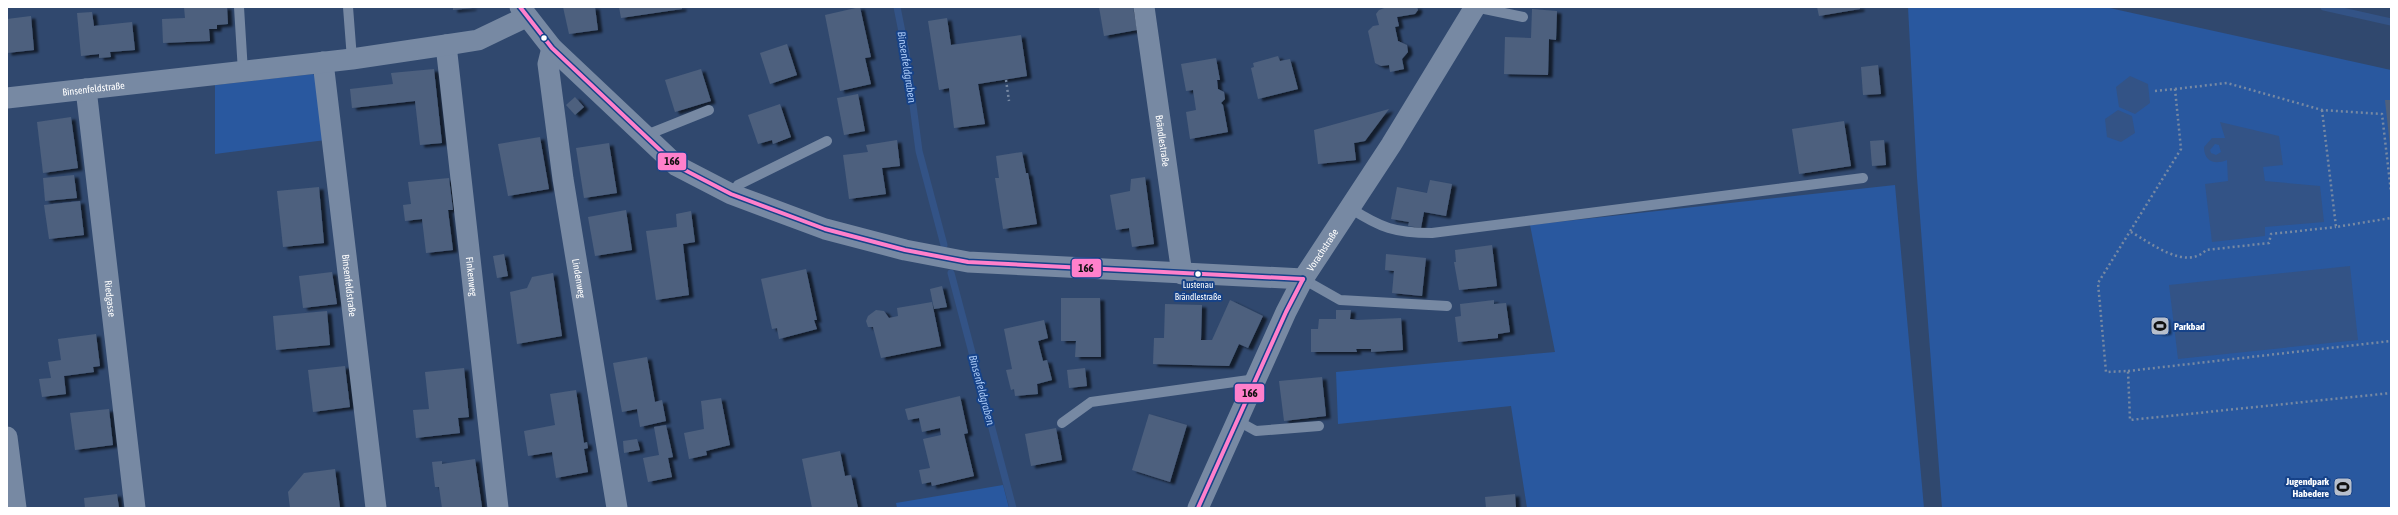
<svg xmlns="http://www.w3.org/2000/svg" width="2398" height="515" viewBox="0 0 2398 515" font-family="'Asap Condensed',sans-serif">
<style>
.green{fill:#29589f}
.water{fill:#335386;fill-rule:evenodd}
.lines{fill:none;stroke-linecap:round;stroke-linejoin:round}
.stream{stroke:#335386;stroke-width:7}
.building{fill:#4d607e;filter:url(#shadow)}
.path{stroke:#7789a3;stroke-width:2.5;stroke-dasharray:2 3;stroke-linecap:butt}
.lane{stroke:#7789a3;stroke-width:10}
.street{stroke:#7789a3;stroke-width:21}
.bus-1-casing{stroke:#164288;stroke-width:7}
.bus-1{stroke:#ff80cb;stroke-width:4}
.bus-dot{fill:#fff;stroke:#164288;stroke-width:1.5}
.labels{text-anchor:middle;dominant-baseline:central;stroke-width:4;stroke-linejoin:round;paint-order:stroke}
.bus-label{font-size:9px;fill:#fff;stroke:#164288}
.street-label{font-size:10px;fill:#fff;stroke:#164288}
.poi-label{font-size:10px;font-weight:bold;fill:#fff;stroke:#164288;text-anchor:start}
.water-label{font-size:11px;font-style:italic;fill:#a8c8f6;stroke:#164288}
.line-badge{stroke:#164288;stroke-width:1.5}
.pale-badge-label{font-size:11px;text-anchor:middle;font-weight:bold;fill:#111}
</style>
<defs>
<filter id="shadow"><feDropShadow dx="4.5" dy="2.5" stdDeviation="1" flood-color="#0009"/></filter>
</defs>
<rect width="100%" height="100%" fill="#30486e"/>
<g class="green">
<path d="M1908,7H2105L2391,70V508H1942L1917,177Z"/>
<path d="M313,74L321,84L326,140L215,154V85Z"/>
<path d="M1895,185L1924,508H1527L1511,406L1338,424L1336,372L1555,352L1530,225Z"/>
<path d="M1003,485L1009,508H897L896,503Z"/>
</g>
<g class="water">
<path d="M2130,76L2148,84L2150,103L2135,114L2119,107L2116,87Z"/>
<path d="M2118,110L2132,116L2135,133L2121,142L2107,137L2105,119Z"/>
<path d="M2220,122L2279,136L2283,165L2263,167L2265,181L2320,186L2324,222L2265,227V236L2212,242L2205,184L2228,181L2227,160C2215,165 2204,162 2204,147L2212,138H2225ZM2215,144L2219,145L2221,152L2216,155L2211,153L2210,150Z"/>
<path d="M2350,266L2358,340L2178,359L2169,285Z"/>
</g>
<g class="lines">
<g class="stream">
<path d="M897,7L906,52L919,151L944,245"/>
<path d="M2324,7L2391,22"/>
<path d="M951,273L1013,508"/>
</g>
</g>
<g class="building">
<path d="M184,7H227L228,24L217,25V29H209L210,41L163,43L162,19L185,18Z"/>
<path d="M453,7H472V8L453,10Z"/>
<path d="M563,7H595L598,30L569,34Z"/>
<path d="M619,7H682V9L621,18Z"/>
<path d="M860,7L871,57L865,58L871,84L840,91L825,15Z"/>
<path d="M1099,7H1133L1137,30L1104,36Z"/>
<path d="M1387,7H1417L1418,10L1415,14L1397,17L1399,26L1395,27L1398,41L1407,45L1408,52L1402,59L1404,69L1390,72L1389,65L1381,66L1375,63L1368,31L1373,26L1379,25L1376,14L1379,10Z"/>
<path d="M1817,7H1860V9L1819,16Z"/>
<path d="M1532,9L1557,11L1556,40L1549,39L1548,75L1504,74L1505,37L1531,38Z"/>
<path d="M92,12L94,26L132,22L135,50L110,52L111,57L99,58V54L81,56L77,13Z"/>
<path d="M31,16L34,50L7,53V19Z"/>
<path d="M947,18L951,45L1021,35L1027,76L978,84L985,124L954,128L949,88L939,90L928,21Z"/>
<path d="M787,44L797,75L770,84L760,53Z"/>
<path d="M1278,56L1280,61L1290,59L1298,89L1258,99L1251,68L1254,67L1253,63Z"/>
<path d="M1216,58L1220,80H1217L1218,89L1224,92L1225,99L1221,103L1223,105L1228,132L1190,139L1186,112L1196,110L1193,90L1186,91L1181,64Z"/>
<path d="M1878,65L1881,94L1863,95L1861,67Z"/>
<path d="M434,69L442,143L420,145L415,101L352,108L350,89L393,84L391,73Z"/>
<path d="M701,69L711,101L675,112L665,80Z"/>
<path d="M858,94L865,131L844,135L837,98Z"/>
<path d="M575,97L584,107L575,115L566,105Z"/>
<path d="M2385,100H2391V146H2390Z"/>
<path d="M780,104L791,137L773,144L772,140L758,144L748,115Z"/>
<path d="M1389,109L1365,141L1354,143L1356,160L1318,164L1314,130Z"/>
<path d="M71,117L78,168L43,173L37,122Z"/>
<path d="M1844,121L1851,166L1799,174L1792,129Z"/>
<path d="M540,137L549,189L508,196L498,144Z"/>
<path d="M897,140L900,166L882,168L886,194L849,199L843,155L868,152L866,145Z"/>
<path d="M1884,140L1886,165L1872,166L1870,141Z"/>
<path d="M609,143L617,193L584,198L576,148Z"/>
<path d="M1022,152L1026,173H1028L1037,224L1003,229L995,178H999L996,156Z"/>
<path d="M74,175L77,198L45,201L43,178Z"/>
<path d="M1145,177L1154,244L1132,247L1129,228L1116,230L1110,195L1130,191L1131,179Z"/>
<path d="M449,178L453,210H448L453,250L426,253L422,219L405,221L403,205L411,204L408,182Z"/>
<path d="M1430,180L1452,184L1446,216L1424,212L1421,228L1408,226L1409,222L1391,219L1397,187L1427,193Z"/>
<path d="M319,187L324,243L283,247L277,191Z"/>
<path d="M80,201L84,235L49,239L44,205Z"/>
<path d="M626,210L632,250L595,256L588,217Z"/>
<path d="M691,211L695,242L683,244L689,295L656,300L646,231L677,227L676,214Z"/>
<path d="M1492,245L1497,286L1459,290L1454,262H1456L1455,250Z"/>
<path d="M504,254L508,276L497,278L493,256Z"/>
<path d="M1386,254L1426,258L1422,296L1392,293L1394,271L1385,270Z"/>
<path d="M806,269L817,320H814L817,329L779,339L777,328L772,329L761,279Z"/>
<path d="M332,272L337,304L303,308L299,276Z"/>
<path d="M553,273L562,336L517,344L510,292L527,288L532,277Z"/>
<path d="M942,286L947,307L934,309L930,289Z"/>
<path d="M1061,298H1100L1101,357H1075L1076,341H1061Z"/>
<path d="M1230,300L1263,316L1248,348L1239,344L1229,366L1153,364L1154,338H1164L1165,304L1202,305L1201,340H1212Z"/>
<path d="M1494,300V304L1506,303L1510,332L1498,334V338L1458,342L1455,317L1461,316L1460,304Z"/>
<path d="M932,302L941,346L881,358L873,327H868L866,321L868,316L876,310L884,311L889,318L898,316L897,308Z"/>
<path d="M1336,310H1351L1350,319L1357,320L1401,318L1403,350L1371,352V349H1356L1357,352H1311V329H1318L1319,319H1336Z"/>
<path d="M327,311L330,345L276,350L273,316Z"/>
<path d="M2165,317L2167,332L2158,333L2156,318Z"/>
<path d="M1044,320L1048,338L1038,341L1043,361L1047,360L1052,380L1037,384L1038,394L1015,396L1014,389L1011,390L1006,370L1012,369L1004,329Z"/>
<path d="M96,334L100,366L93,367L94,372L64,376L66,394L42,397L39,379L51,378L48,362L61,360L58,339Z"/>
<path d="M647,357L655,402L662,400L666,421L640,427L637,409L622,412L613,363Z"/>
<path d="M345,366L350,407L313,412L308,370Z"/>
<path d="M464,368L469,417L458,418L460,433L416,438L413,410L429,409L425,372Z"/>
<path d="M1085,368L1087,386L1069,388L1067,370Z"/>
<path d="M1322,377L1326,416L1284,421L1279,381Z"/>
<path d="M576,390L584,443L587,442L588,448L584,449L588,472L556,478L552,452L528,456L524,431L555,425L550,394Z"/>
<path d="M960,396L968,433L964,434L974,476L932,486L931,482L922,484L919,470L930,468L923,439L941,435L940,428L922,432L919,418L908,420L905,409Z"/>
<path d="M721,398L730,445L706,451L707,455L689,459L684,433L704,429L701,401Z"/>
<path d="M109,409L113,445L75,450L70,413Z"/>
<path d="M1149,414L1187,425L1170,482L1132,470Z"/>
<path d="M666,425L673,457L668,458L672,477L648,482L643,458L659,455L654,427Z"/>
<path d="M1056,428L1062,460L1031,466L1025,434Z"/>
<path d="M637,439L640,450L624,453L623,441Z"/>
<path d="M840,451L845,476L851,475L858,508H812L802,459Z"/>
<path d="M475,459L482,507L442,508L439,487H435L432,462L442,461V464Z"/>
<path d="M335,469L340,508H290L288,492L304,473Z"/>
<path d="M117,494L119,508H85L84,498Z"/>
<path d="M1515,494L1516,508H1486L1485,497Z"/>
</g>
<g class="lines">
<g class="path">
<path d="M1006,80L1009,101"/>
<path d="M2175,89L2227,83L2322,110L2382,114L2391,192"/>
<path d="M2155,91L2175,89L2181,149L2098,283L2106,372L2128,371L2130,420L2391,393"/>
<path d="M2322,110L2336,227L2391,218"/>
<path d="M2131,232C2151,243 2186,271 2206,250L2269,243L2271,234L2336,227"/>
<path d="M2128,371L2391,341"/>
</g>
<g class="lane">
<path d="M239,7L243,72"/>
<path d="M348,7L352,59"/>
<path d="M1475,7L1523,17"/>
<path d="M644,136L709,110"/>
<path d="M731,194L738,185L827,141"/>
<path d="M1350,208C1381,228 1395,233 1432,233L1863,178"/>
<path d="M1303,279L1340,300L1447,306"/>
<path d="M1238,421L1256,431L1319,426"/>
<path d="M1062,423L1091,402L1256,379"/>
</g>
<g class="street">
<path d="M520,7L552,48L677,166L731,194L825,229L905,250L968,262L1303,279"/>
<path id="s1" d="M1144,7L1182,274"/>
<path id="s2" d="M446,45L498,508"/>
<path id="s3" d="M552,48L548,64L563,179L617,508"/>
<path id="s4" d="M323,62L376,508"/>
<path id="s5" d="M86,89L135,508"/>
<path id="s6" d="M7,98L352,59L446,45L478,40L526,17"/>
<path d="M7,437L16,508"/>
<path id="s7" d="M1198,508L1286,312L1303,279L1391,145L1475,7"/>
</g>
<defs>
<g id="bus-1">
<path d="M520,7L552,48L677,166L731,194L825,229L905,250L968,262L1303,279"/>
<path d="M1198,508L1286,312L1303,279"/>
</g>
</defs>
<use href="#bus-1" class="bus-1-casing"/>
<use href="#bus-1" class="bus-1"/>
</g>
<defs>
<symbol id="stadium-square" viewBox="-11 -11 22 22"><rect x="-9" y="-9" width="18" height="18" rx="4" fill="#b7bfcc" stroke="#164288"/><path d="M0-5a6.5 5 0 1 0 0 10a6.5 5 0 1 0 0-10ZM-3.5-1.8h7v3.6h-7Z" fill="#111"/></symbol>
</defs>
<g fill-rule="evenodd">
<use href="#stadium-square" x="2149" y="315" width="22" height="22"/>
<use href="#stadium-square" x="2332" y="476" width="22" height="22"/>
</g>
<g class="bus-dot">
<circle cx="544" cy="38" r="3.5"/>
<circle cx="1198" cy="274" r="3.5"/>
</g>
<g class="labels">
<g class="bus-label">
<text x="1198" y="285">Lustenau<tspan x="1198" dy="12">Brändlestraße</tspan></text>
</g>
<g class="street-label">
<text stroke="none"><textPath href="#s6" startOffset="87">Binsenfeldstraße</textPath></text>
<text stroke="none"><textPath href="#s1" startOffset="135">Brändlestraße</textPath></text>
<text stroke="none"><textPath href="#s7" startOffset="287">Vorachstraße</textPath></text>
<text stroke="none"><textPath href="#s2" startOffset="233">Finkenweg</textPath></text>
<text stroke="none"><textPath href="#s3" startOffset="233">Lindenweg</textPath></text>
<text stroke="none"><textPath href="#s4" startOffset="225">Binsenfeldstraße</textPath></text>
<text stroke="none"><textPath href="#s5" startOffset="211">Riedgasse</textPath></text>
</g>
<g class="poi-label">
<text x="2174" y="326">Parkbad</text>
<text x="2329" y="481" text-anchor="end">Jugendpark<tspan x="2329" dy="12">Habedere</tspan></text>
</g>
<g class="water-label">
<text transform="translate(907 67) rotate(81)">Binsenfeldgraben</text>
<text transform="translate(982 390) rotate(75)">Binsenfeldgraben</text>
</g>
</g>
<g class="line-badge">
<rect x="657" y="152" width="30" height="19" rx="4" fill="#ff80cb"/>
<rect x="1071" y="258" width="31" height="20" rx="4" fill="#ff80cb"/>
<rect x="1234" y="383" width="31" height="20" rx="4" fill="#ff80cb"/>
</g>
<g class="pale-badge-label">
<text x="672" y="165">166</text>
<text x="1086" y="272">166</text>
<text x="1250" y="397">166</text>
</g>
<rect width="2398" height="515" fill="none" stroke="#ffffff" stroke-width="16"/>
</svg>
